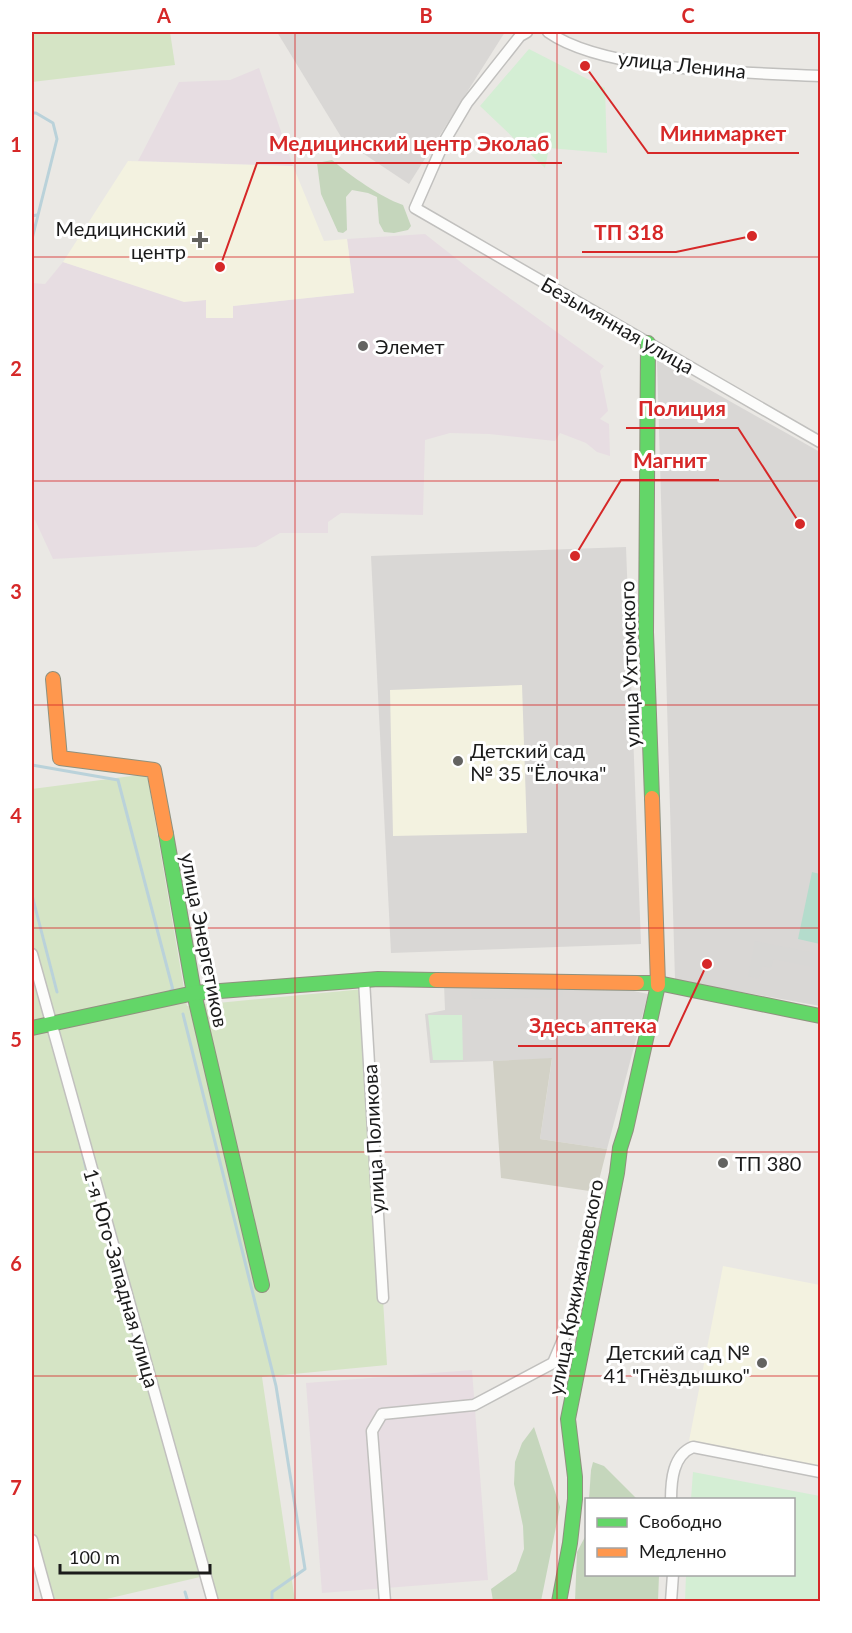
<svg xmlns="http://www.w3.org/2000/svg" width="852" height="1633" viewBox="0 0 852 1633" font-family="Lato,sans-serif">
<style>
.residential{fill:#d9d7d5}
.industrial{fill:#e7dde2}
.education{fill:#f3f2e0}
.religious{fill:#d8d7d5}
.construction{fill:#d2d1c6}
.grass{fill:#d5e4c5}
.forest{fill:#c5d6bc}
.park{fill:#d4eed4}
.pitch{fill:#b4dccc}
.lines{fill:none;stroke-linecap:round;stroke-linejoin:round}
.stream{stroke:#bad2da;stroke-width:3}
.street-casing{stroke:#c1c0be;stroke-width:13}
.fast-casing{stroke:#8f917e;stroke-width:16}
.slow-casing{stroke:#8f917e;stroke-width:16}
.street{stroke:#fcfcfb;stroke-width:10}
.fast{stroke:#63d668;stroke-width:14}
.slow{stroke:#ff974d;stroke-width:14}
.grid{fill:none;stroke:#d62828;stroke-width:1.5;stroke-opacity:0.55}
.poi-dot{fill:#636361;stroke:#fff;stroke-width:2}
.labels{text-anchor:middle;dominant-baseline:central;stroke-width:6;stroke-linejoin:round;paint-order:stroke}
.street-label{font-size:20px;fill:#1b1b1b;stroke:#fff}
.poi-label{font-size:20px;fill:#1b1b1b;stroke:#fff;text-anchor:start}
.leader{fill:none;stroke:#d62828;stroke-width:2}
.callout-dot{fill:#d62828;stroke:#fff;stroke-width:2}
.callout-label{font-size:21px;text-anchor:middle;font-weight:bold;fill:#d62828;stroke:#fff;stroke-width:6;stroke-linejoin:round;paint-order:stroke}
.neatline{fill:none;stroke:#d62828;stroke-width:2}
.grid-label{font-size:20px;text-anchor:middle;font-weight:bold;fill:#d62828}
</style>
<rect width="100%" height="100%" fill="#eae8e4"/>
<g class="residential">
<path d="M277,32H505L409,184L343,140Z"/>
<path d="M657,360L820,452V1006L675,980Z"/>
<path d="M626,547L641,944L391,953L371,556Z"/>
<path d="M444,984L619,988L648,994L607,1149L540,1139L552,1059L430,1063L425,1014L445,1010Z"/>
</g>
<g class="industrial">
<path d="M259,68L293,166L138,161L179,82L230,80Z"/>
<path d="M425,234L472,271L604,366L600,371L608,411L600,419L609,424L610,456L597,452L586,443L560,433L555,441L489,434L450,433L425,440L423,515L341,513L328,522V533H280L256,547L53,559L35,520L32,519V283L45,284L63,262L184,301L206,300L233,318V306L354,293L347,239Z"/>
<path d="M472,1370L488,1580L322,1593L306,1383Z"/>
</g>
<g class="education">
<path d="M128,161L293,166L324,241L347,239L354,293L233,306V318H206V300L184,302L63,262Z"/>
<path d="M522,685L527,833L393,836L390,690Z"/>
<path d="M723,1266L820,1285V1466L689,1441Z"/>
</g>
<g class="religious">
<path d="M755,941L820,954V975L817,990L810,989L814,967L774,959L771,968L762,966L759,979L748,976Z"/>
<path d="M563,988V997L472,999L471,991Z"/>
</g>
<path class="construction" d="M552,1058L540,1139L607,1149L596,1192L501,1178L493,1061Z"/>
<g class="grass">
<path d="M32,32H170L175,65L32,82Z"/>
<path d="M147,774L187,1006L364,989L387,1365L262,1377L295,1601H208L200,1577L98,1601H47L32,1544V789Z"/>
</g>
<g class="forest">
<path d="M332,160C351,176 380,197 403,205L411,226L408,230L394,233L384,232L379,223L377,197L368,193L352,190L346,197L347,230L343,233L338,232L321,194L317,163Z"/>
<path d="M534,1427L560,1507L541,1601H493L491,1589L516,1571L524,1549L523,1526L514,1484L515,1462L522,1443Z"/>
<path d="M593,1462L604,1466L637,1499H589L591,1470Z"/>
<path d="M586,1535V1574L659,1575L658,1601H575L577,1552Z"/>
</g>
<g class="park">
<path d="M529,49L605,88L607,153L549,148L545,168L480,106Z"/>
<path d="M428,1015H462L463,1060H433Z"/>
<path d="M693,1472L820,1496V1601H685L686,1575L794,1574V1500L691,1499Z"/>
</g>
<path class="pitch" d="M812,872L820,874V944L798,939Z"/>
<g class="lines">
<g class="stream">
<path d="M32,113H36L53,123L57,139L32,239"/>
<path d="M32,216L37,215"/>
<path d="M32,765L118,780L173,990H171"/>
<path d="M32,895L57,992"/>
<path d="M183,1014L276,1386L305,1569L272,1592V1602"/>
<path d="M81,1147L91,1189"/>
<path d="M185,1592L188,1602"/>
</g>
<defs>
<g id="street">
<path d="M527,32L520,36L467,103L444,142L415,208L820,442"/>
<path d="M548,32C606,73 749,72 820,76"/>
<path d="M32,954L213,1602"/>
<path d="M364,980L383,1298"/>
<path d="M671,1500C671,1480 673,1455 693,1447L820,1472"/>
<path d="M32,1540L49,1602"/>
<path d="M385,1602L372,1431L382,1414L474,1405L553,1363L567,1330L589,1319"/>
<path d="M671,1602L673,1574"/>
</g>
<g id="fast">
<path d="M648,343L646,632L652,798"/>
<path d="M166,834L194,993L262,1285"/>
<path d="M637,983H658L820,1016"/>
<path d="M32,1028L194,993L378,979L436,980"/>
<path d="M559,1602L570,1543L575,1499V1477L568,1419L617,1173L620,1148L626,1129L658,985"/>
</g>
<g id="slow">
<path d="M53,679L60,758L154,770L166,834"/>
<path d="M652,798L658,985"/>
<path d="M436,980L637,983"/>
</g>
</defs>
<use href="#street" class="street-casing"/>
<use href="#fast" class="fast-casing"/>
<use href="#slow" class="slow-casing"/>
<use href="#street" class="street"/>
<use href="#fast" class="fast"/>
<use href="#slow" class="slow"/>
</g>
<path class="grid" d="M295,32V1602M557,32V1602M32,257H820M32,481H820M32,705H820M32,928H820M32,1152H820M32,1376H820"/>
<g class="poi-dot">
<path d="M197 231h6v6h6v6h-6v6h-6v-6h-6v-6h6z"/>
<circle cx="363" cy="346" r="6"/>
<circle cx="458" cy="761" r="6"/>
<circle cx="723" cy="1163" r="6"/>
<circle cx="762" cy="1363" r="6"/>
</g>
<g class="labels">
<g class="street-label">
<text transform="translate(682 64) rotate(6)">улица Ленина</text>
<text transform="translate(618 325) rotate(30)">Безымянная улица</text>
<text transform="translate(629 664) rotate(-92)">улица Ухтомского</text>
<text transform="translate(205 940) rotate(79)">улица Энергетиков</text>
<text transform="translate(373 1139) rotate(-93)">улица Поликова</text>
<text transform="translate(122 1278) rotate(74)">1-я Юго-Западная улица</text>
<text transform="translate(575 1287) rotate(-79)">улица Кржижановского</text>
</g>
<g class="poi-label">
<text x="186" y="228" text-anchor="end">Медицинский<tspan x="186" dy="23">центр</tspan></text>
<text x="375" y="346">Элемет</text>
<text x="470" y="750">Детский сад<tspan x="470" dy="23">№ 35 "Ёлочка"</tspan></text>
<text x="735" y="1163">ТП 380</text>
<text x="750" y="1352" text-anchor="end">Детский сад №<tspan x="750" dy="23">41 "Гнёздышко"</tspan></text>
</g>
</g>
<path class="leader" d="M585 66L648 153H799M220 267L257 163H562M752 236L676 252H582M800 524L738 428H626M575 556L621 480H719M707 964L669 1046H518"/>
<g class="callout-dot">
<circle cx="585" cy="66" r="6"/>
<circle cx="220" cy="267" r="6"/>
<circle cx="752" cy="236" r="6"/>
<circle cx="800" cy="524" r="6"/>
<circle cx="575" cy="556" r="6"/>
<circle cx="707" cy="964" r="6"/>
</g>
<g class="callout-label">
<text x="723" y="141">Минимаркет</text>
<text x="409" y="151">Медицинский центр Эколаб</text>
<text x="629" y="240">ТП 318</text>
<text x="682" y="416">Полиция</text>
<text x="670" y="468">Магнит</text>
<text x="593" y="1033">Здесь аптека</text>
</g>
<rect width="852" height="1633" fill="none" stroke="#ffffff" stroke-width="66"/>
<rect x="585" y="1498" width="210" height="78" fill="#ffffff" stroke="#a4a4a4" stroke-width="1.5"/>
<rect x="597" y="1518" width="30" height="9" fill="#63d668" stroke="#a4a4a4" stroke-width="1.5"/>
<text x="639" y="1528" font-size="18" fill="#1b1b1b">Свободно</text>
<rect x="597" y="1548" width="30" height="9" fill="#ff974d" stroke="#a4a4a4" stroke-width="1.5"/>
<text x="639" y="1558" font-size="18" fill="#1b1b1b">Медленно</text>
<path d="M60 1564v9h150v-9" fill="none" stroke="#1b1b1b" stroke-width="3"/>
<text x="69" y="1564" font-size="18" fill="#1b1b1b" stroke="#ffffff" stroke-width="4.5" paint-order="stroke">100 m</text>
<rect x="33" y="33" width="786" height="1567" class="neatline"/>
<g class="grid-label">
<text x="164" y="23">A</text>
<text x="426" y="23">B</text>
<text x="688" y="23">C</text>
<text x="16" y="152">1</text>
<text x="16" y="376">2</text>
<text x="16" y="599">3</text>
<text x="16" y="823">4</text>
<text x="16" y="1047">5</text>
<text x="16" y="1271">6</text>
<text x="16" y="1495">7</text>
</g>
</svg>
